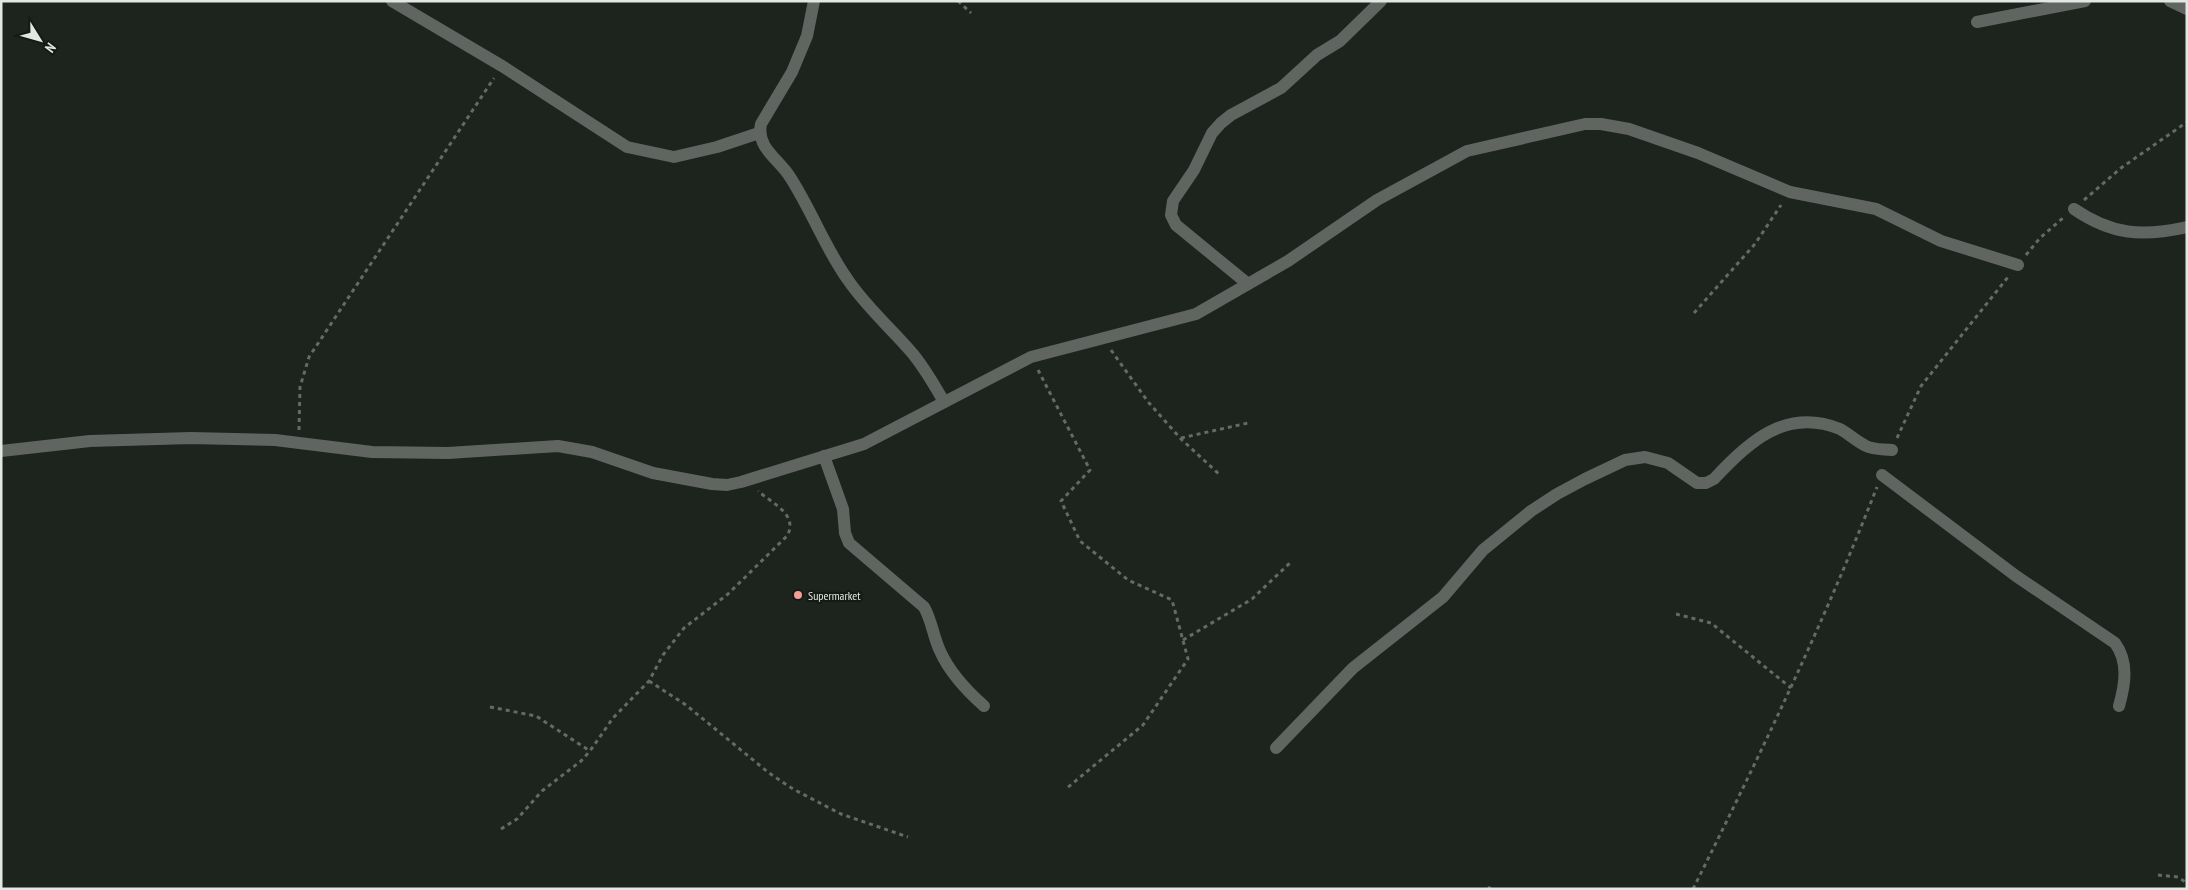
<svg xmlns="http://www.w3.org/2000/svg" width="2188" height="890" viewBox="0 0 2188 890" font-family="'PT Sans Narrow',sans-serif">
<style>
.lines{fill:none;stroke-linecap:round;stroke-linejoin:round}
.path{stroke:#646a64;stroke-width:3;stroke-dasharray:4 4;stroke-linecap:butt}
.minor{stroke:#616561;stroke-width:12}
.poi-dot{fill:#f59c93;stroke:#141a14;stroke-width:2}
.labels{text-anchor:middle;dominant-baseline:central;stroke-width:4.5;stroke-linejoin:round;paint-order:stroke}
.poi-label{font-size:12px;fill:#e3e7e3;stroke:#141a14;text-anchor:start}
</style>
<rect width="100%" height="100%" fill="#1d231d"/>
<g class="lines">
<g class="path">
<path d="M958,1L971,13"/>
<path d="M2084,200L2121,168L2187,122"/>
<path d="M2026,255L2040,238L2064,217"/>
<path d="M1694,313L1755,244L1781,205"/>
<path d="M1111,350L1149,403L1181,439L1220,475"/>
<path d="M1038,370L1090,470L1061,501L1080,541L1128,580L1172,600L1188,659L1143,725L1067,788"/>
<path d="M299,430L300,387L309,357L494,78"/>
<path d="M1181,438L1248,423"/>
<path d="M1897,438L1921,386L2008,277"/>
<path d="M1676,614L1711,623L1791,688"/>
<path d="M1183,640L1252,599L1292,561"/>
<path d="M649,681L686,705L769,773L793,789L841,814L908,837"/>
<path d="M490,707L536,716L590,751"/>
<path d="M501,829L517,819L542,791L581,761L590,751L613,718L649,681L663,655L684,628L728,594L787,536C799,515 772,503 758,491"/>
<path d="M2158,875L2178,877L2187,883"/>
<path d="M1488,887L1491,889"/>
<path d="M1693,889C1759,757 1823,625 1877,487"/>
</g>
<g class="minor">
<path d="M392,1L502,66L627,147L674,157L717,147L759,133"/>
<path d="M814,1L807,36L792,72L761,124C756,148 779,159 790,177C812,211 825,248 848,280C867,308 892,329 913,354C925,369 935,386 944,402"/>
<path d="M2170,1L2187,9"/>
<path d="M1977,22L2085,1"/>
<path d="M2074,209C2112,235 2142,237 2187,227"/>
<path d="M1248,284L1176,225L1171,215L1173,201L1194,170L1212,133L1221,123L1231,115L1281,88L1317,55L1340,41L1381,1"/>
<path d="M1,451L90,441L191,438L275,440L372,452L448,453L558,446L592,452L653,473L712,484L727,485L741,482L864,444L1031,357L1196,314L1288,261L1377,200L1467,151L1585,124H1601L1629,129L1698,153L1790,192L1876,209L1941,241L2018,265"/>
<path d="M824,456L843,509L845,533L849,543L924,607C932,621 933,636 940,651C949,671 967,691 984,706"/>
<path d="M1882,475L2016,576L2115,643C2129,662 2125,685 2119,706"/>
<path d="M1276,748L1353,668L1443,597L1483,550L1531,511L1557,494L1585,479L1625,460L1645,457L1668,463L1697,483H1706L1714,479C1748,442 1786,407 1840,429C1849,434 1856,441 1866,446C1874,450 1883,449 1892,450"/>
</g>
</g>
<circle class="poi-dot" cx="798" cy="595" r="5"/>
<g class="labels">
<g class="poi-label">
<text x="808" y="595">Supermarket</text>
</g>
</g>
<rect width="2188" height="890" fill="none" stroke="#e3e7e3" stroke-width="5"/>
<g transform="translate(40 40) rotate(127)" stroke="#141a14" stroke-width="4" paint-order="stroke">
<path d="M0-4L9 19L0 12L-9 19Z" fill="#e3e7e3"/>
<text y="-8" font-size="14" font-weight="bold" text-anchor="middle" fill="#e3e7e3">N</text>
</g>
</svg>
